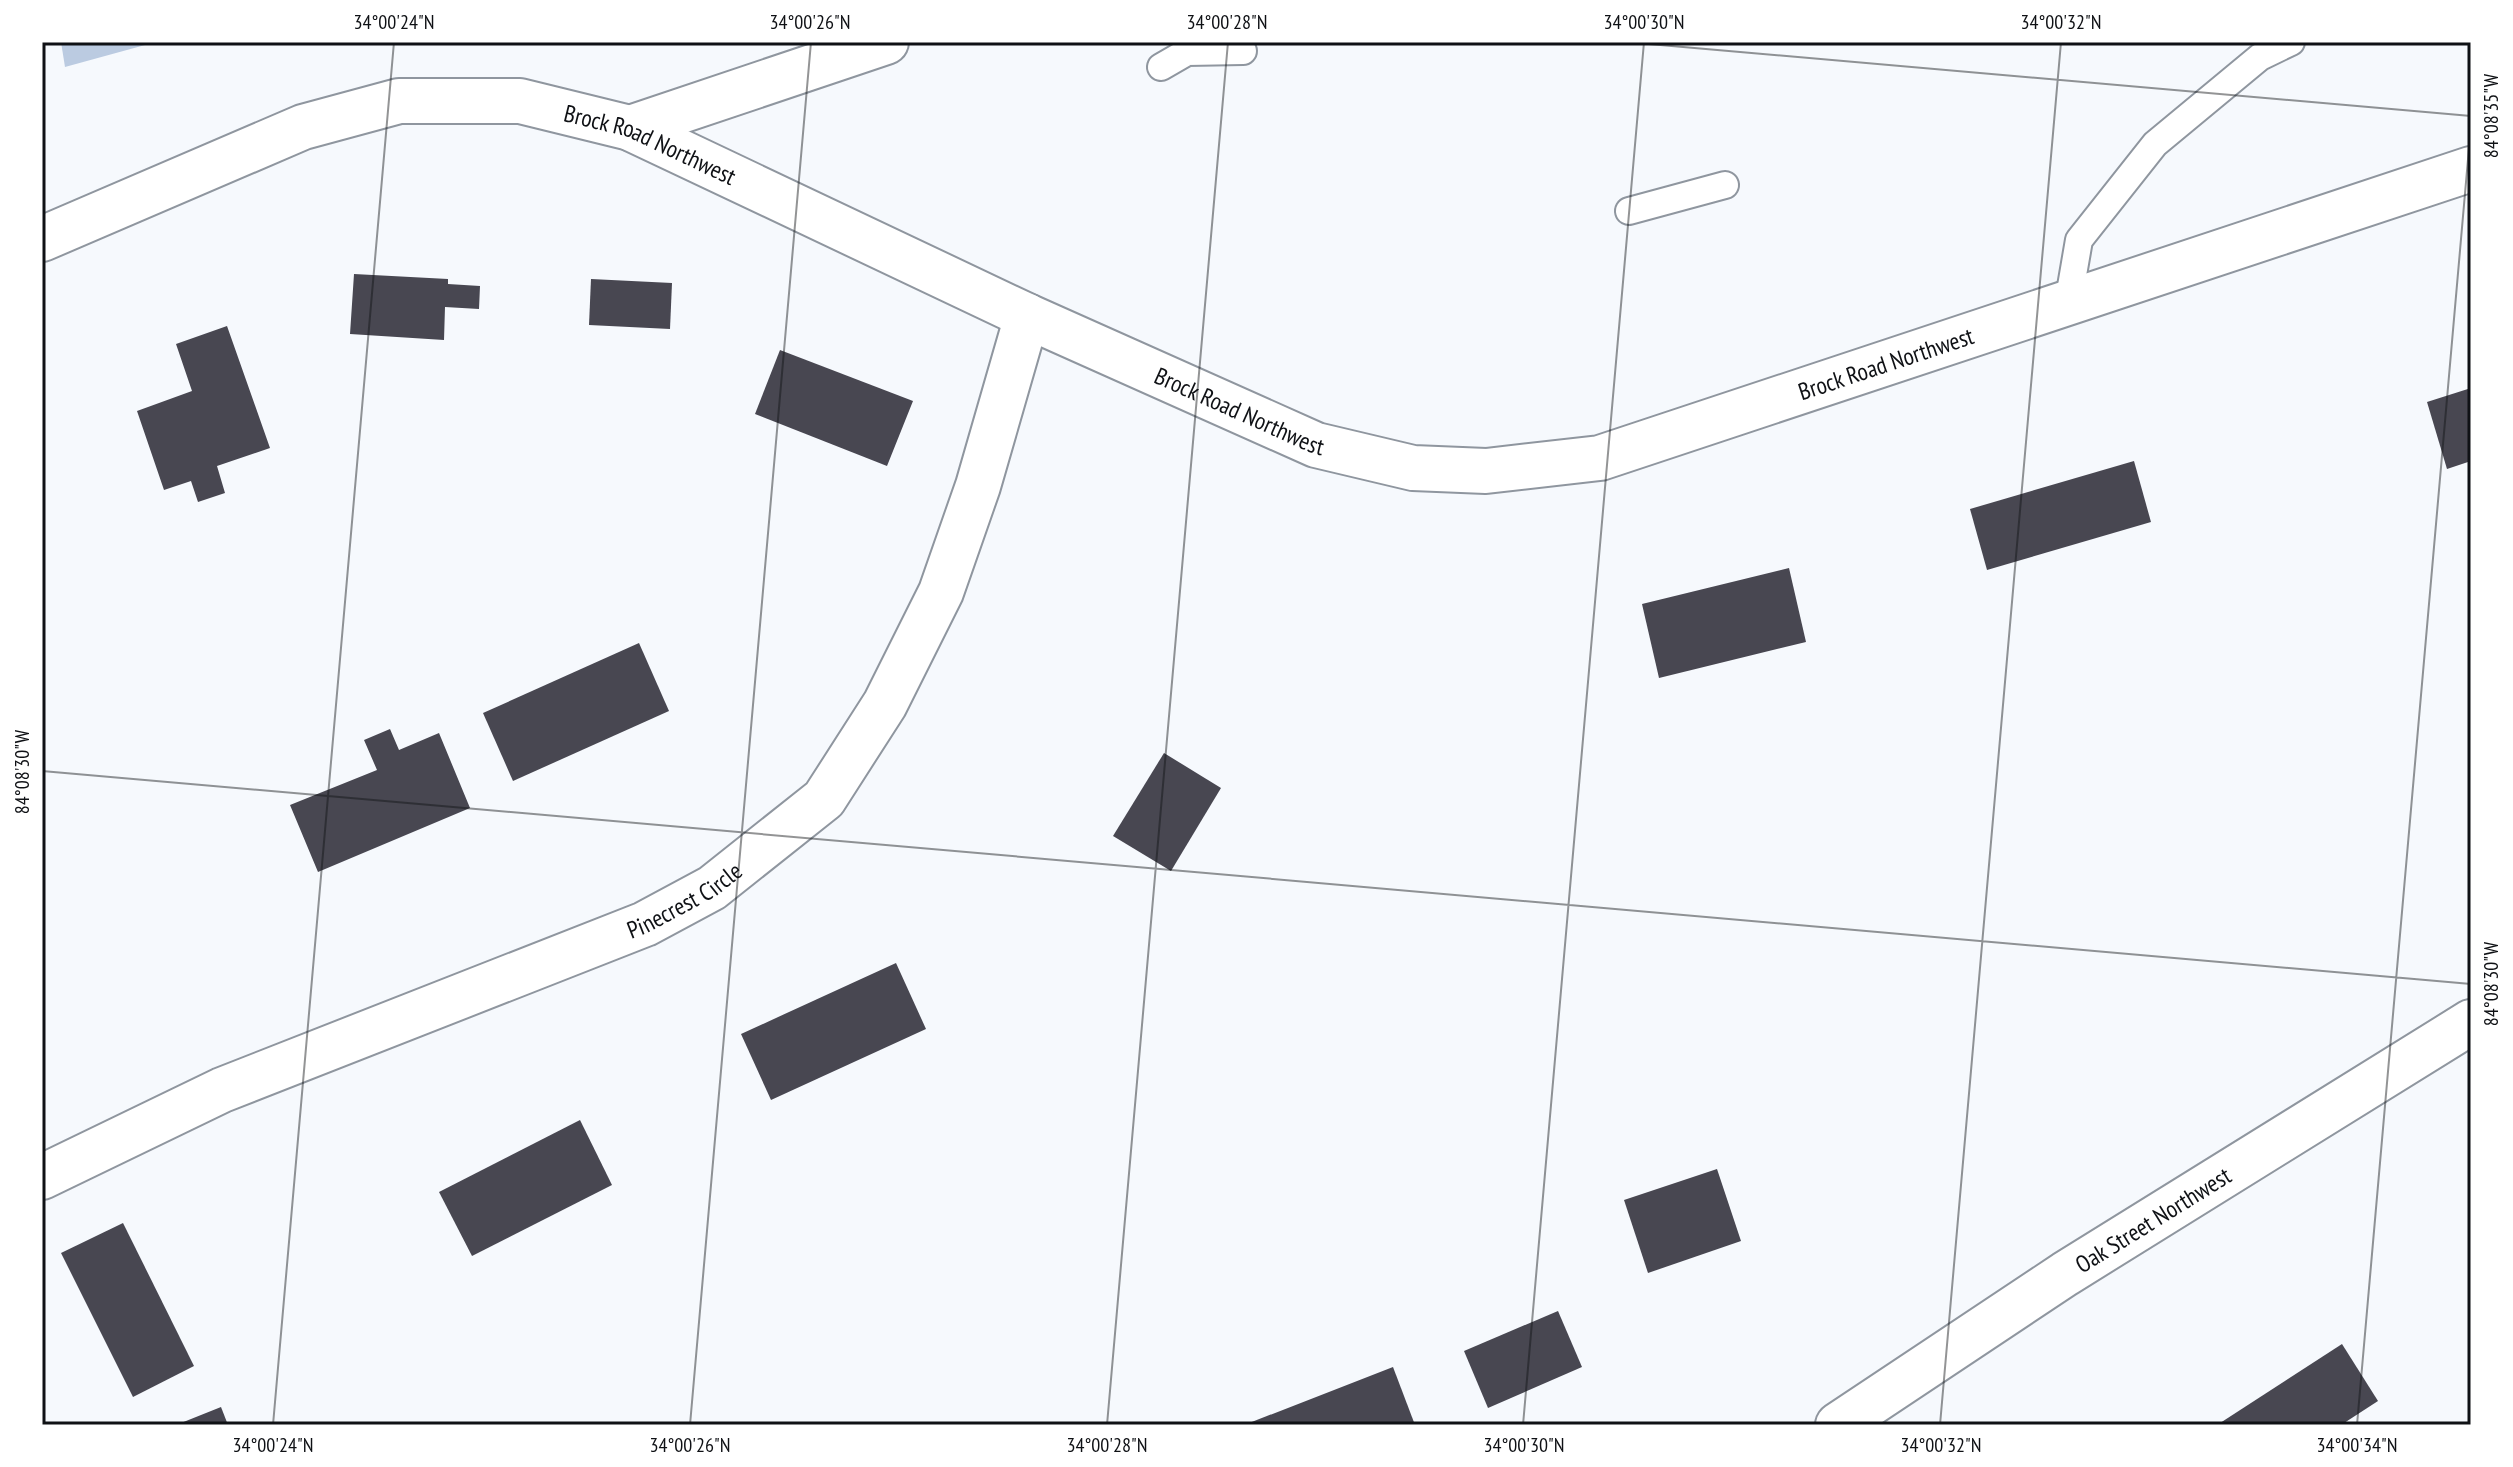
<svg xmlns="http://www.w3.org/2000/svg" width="2513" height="1467" viewBox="0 0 2513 1467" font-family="'PT Sans Narrow',sans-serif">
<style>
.green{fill:#bbcbe1}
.building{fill:#484751}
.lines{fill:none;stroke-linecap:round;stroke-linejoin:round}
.service-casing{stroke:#8f969f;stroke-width:30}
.minor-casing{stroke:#8f969f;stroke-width:48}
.service{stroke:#fff;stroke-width:26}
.minor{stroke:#fff;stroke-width:44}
.ticks{fill:none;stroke:#0f1115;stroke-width:2;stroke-opacity:0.45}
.labels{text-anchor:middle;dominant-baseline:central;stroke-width:8;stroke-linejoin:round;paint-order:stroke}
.street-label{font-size:24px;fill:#0f1115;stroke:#fff}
.neatline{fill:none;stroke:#0f1115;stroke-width:3}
.ticks-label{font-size:20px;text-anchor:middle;fill:#0f1115}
</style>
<rect width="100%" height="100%" fill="#f6f9fd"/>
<path class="green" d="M61,42H156L65,67Z"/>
<g class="building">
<path d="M354,274L448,279V284L480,286L479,309L445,307L444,340L350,334Z"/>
<path d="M591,279L672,283L670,329L589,325Z"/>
<path d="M227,326L270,448L217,466L225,493L198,502L191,481L164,490L137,411L192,391L176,344Z"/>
<path d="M780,350L913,401L887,466L755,414Z"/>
<path d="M2471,388V461L2447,469L2427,402Z"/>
<path d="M2134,461L2151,522L1987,570L1970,509Z"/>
<path d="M1789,568L1806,642L1659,678L1642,604Z"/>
<path d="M639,643L669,711L513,781L483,713Z"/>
<path d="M390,729L399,750L439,733L470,808L318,872L290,805L377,770L364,740Z"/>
<path d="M1164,753L1221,788L1171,871L1113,836Z"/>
<path d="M896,963L926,1029L771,1100L741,1034Z"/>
<path d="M580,1120L612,1185L472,1256L439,1192Z"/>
<path d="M1717,1169L1741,1241L1648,1273L1624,1200Z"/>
<path d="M123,1223L194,1366L133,1397L61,1253Z"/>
<path d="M1558,1311L1582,1367L1488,1408L1464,1351Z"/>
<path d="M2342,1344L2378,1401L2341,1425H2217Z"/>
<path d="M1393,1367L1415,1425H1244Z"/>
<path d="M221,1407L228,1425H176Z"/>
</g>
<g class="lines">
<defs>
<g id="service">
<path d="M1161,67L1187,52L1243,51"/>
<path d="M1629,211L1725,185"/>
<path d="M2068,304L2079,240L2155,144L2260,57L2291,42"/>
</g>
<g id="minor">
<path d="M630,128L886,42"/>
<path id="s1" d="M42,239L303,127L399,101H520L630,128L1027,316L1316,445L1413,468L1486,471L1600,458L2471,169"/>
<path id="s2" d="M42,1177L222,1090L645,924L712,888L824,799L885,704L941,592L978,486L1027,316"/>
<path id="s3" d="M1838,1425L2065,1274L2471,1022"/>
</g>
</defs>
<use href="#service" class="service-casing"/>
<use href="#minor" class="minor-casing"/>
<use href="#service" class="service"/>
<use href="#minor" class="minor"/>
</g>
<path class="ticks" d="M1626,42L2471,116M42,771L2471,984M273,1425L394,42M690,1425L811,42M1107,1425L1228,42M1523,1425L1644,42M1940,1425L2061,42M2357,1425L2471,125"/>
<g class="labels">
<g class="street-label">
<text stroke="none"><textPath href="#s1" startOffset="642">Brock Road Northwest</textPath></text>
<text stroke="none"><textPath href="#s1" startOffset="1962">Brock Road Northwest</textPath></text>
<text stroke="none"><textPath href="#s1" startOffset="1290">Brock Road Northwest</textPath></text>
<text stroke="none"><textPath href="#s2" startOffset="700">Pinecrest Circle</textPath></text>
<text stroke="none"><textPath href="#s3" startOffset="376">Oak Street Northwest</textPath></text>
</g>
</g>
<rect width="2513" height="1467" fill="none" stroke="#ffffff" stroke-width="88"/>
<rect x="44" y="44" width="2425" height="1379" class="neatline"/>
<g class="ticks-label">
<text x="394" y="29">34°00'24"N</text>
<text x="810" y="29">34°00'26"N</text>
<text x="1227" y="29">34°00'28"N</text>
<text x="1644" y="29">34°00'30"N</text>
<text x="2061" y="29">34°00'32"N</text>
<text transform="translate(2491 116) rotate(-90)" y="7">84°08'35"W</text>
<text transform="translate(22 772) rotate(-90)" y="7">84°08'30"W</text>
<text transform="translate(2491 984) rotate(-90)" y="7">84°08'30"W</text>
<text x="273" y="1452">34°00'24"N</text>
<text x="690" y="1452">34°00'26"N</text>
<text x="1107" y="1452">34°00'28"N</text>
<text x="1524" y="1452">34°00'30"N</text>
<text x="1941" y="1452">34°00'32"N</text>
<text x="2357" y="1452">34°00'34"N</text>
</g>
</svg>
